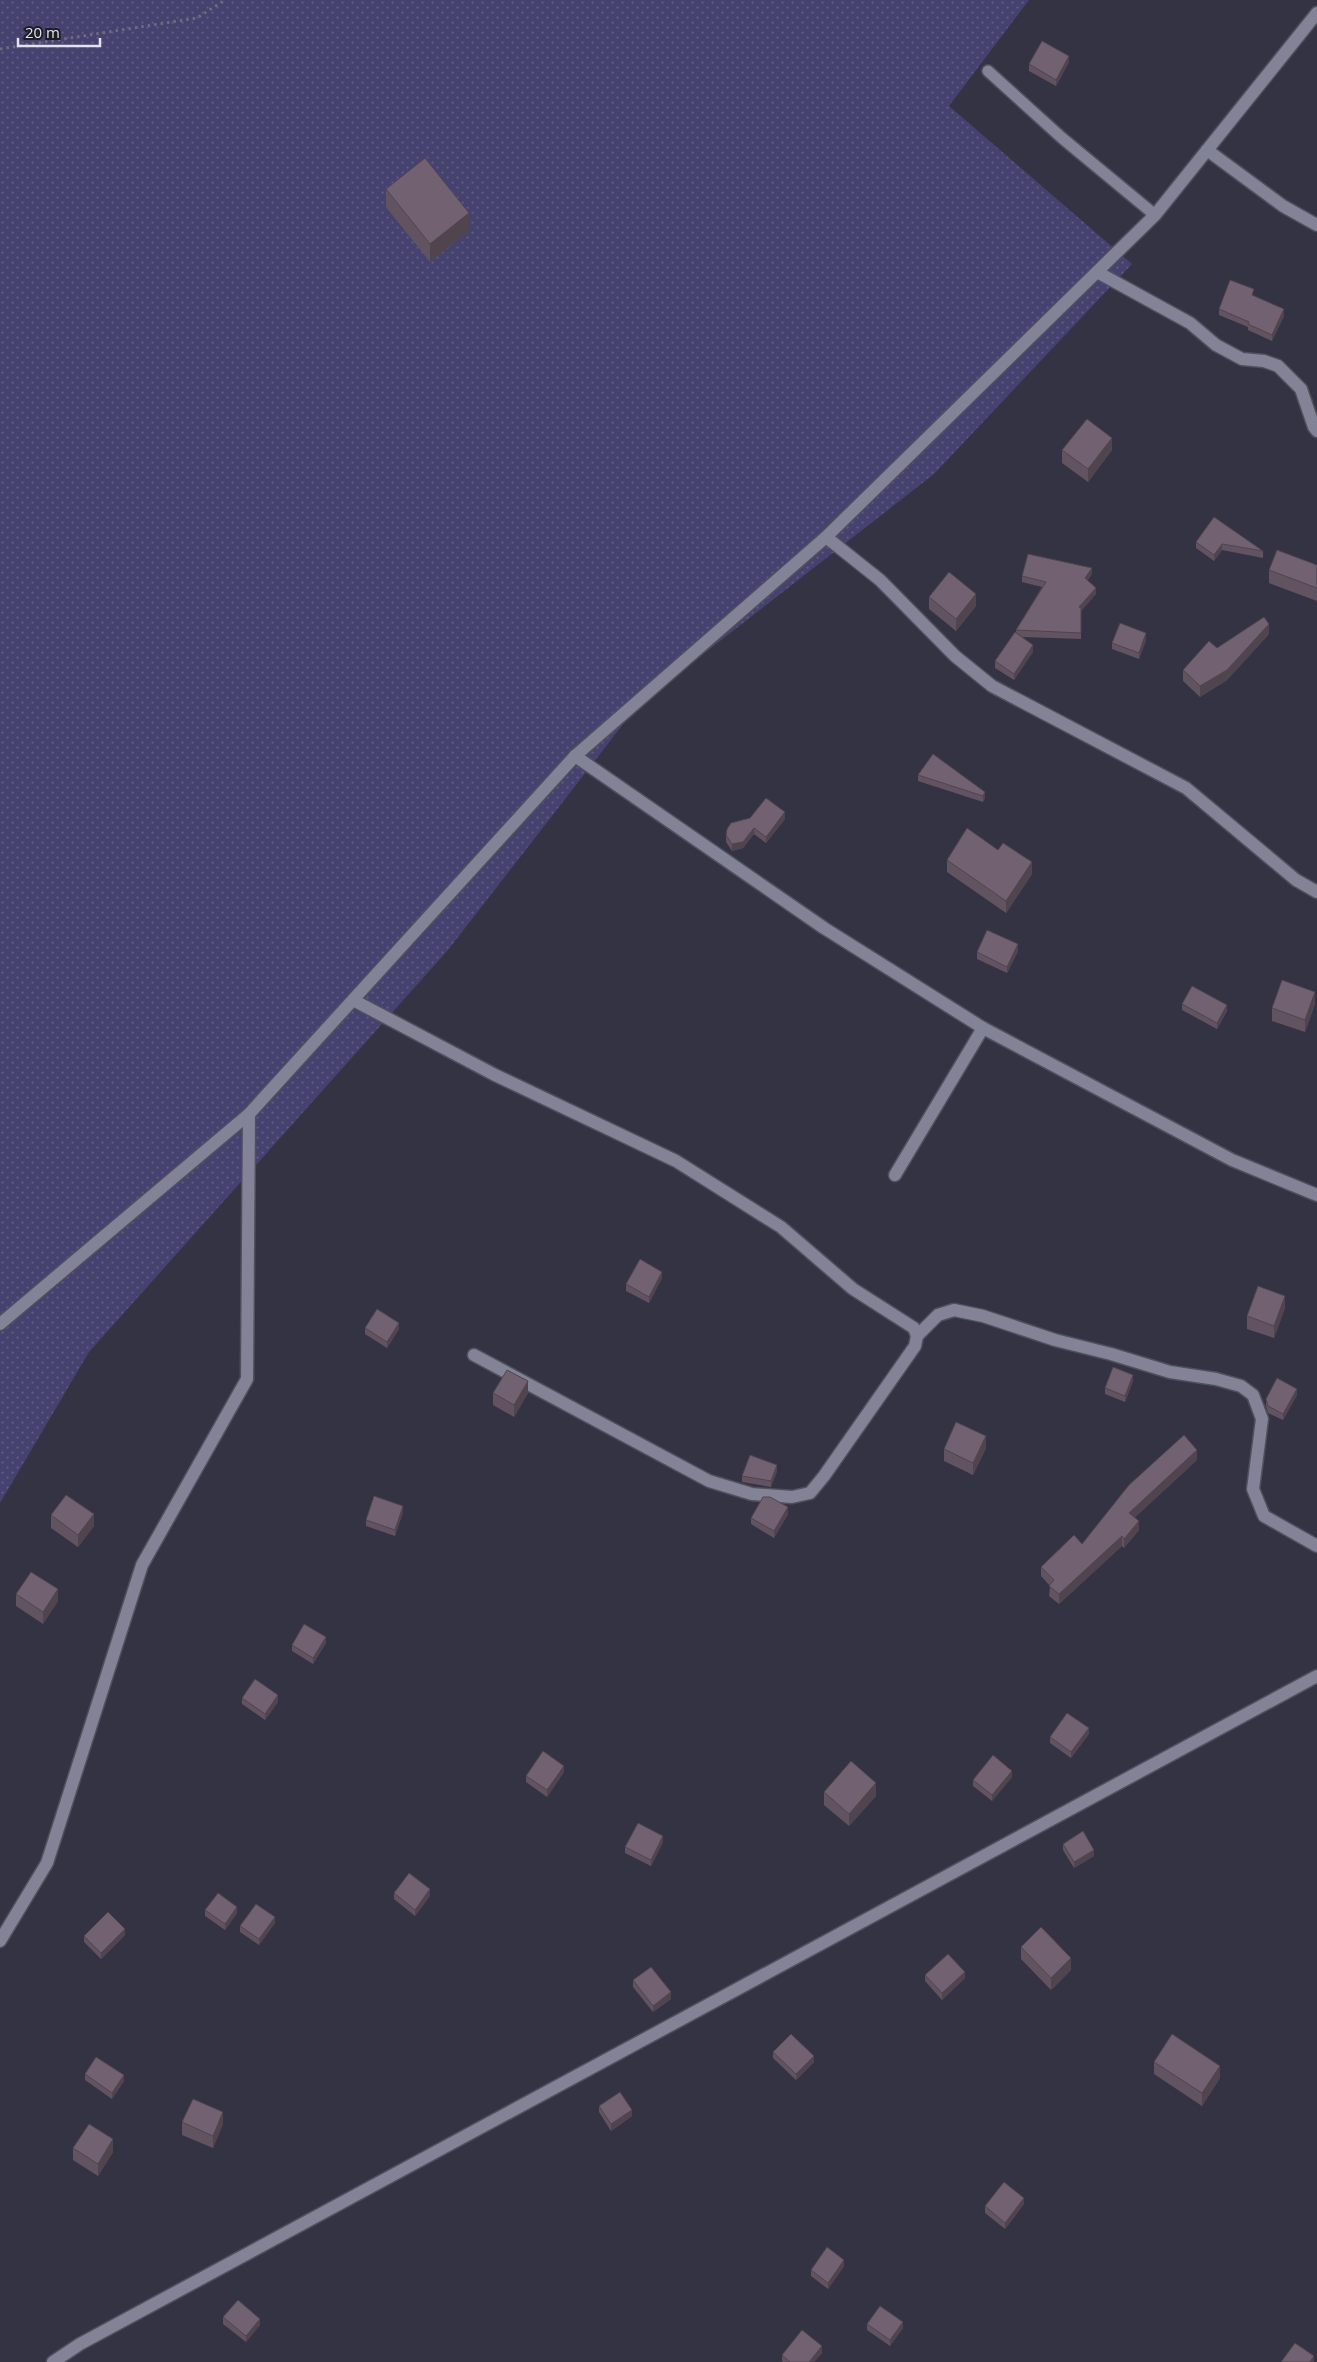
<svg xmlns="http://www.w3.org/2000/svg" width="1317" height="2362" viewBox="0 0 1317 2362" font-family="'Open Sans',sans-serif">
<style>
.grass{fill:url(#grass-dots)}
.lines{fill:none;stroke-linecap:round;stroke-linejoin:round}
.lane-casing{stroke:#4f4f5d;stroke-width:14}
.street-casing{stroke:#4f4f5d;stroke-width:15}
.path{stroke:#6c6c7c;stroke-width:3;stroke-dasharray:2.5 4;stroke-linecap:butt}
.lane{stroke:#838398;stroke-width:11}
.street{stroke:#838398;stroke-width:12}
.wall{fill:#625360}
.shaded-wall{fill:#50444e}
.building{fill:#726170;stroke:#50444e}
</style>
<defs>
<pattern id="grass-dots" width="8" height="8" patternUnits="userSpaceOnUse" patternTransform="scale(1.25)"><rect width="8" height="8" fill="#45426f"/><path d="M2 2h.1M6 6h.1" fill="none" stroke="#605d84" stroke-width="1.8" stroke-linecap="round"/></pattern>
</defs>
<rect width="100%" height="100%" fill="#334"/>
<path class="grass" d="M0,0H1029L949,106L1132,264L934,474L638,705L448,950L89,1352L0,1503Z"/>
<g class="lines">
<defs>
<path id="lane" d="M988,71L1062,138L1155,215"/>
<g id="street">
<path d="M1207,150L1283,206L1317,225"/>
<path d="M1097,272L1190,323L1216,345L1242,359L1264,361L1278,366L1301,389L1314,427L1317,431"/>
<path d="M826,537L880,580L955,656L992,686L1186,788L1296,880L1317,892"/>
<path d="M575,756L824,928L983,1028L1232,1160L1317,1195"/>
<path d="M353,1000L495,1075L676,1161L781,1227L853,1289L914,1328L917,1336L915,1346L824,1476L810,1493L792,1497L752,1494L709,1481L474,1355"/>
<path d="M895,1175L983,1028"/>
<path d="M0,1324L249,1114L575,756L826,537L1155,215L1317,13"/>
<path d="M917,1336L938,1315L954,1310L983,1316L1055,1340L1111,1354L1170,1372L1216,1379L1241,1386L1253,1395L1262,1419L1253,1489L1264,1516L1317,1546"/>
<path d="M0,1941L47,1863L142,1565L247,1379L249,1114"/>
<path d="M53,2362L80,2344L1317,1676"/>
</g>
</defs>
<use href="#lane" class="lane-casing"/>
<use href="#street" class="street-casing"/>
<path class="path" d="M0,49L197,18L225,0"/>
<use href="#lane" class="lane"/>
<use href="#street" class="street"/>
</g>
<g class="wall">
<path d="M1069,62L1056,86L1029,71V64Z"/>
<path d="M386,189L469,231L430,262L386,207Z"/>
<path d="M1254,296L1284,316L1272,341L1248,330V327L1219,315V309Z"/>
<path d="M1062,450H1112L1088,482L1062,463Z"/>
<path d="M1214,517L1263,551V558L1222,550L1214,561L1196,548V542Z"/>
<path d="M1317,565V601L1269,583V570Z"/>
<path d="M1092,574L1087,581L1096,594L1081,611V639L1022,637L1033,652L1014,680L995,668V661L1016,633V630L1042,587L1022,582V576Z"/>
<path d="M929,597L976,606L956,631L929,609Z"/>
<path d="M1269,634L1227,680L1200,697L1183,681V670L1217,648Z"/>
<path d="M1146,640L1139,659L1112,649V643Z"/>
<path d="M933,754L985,798L983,802L918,781V775Z"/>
<path d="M785,819L766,843L754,834L743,848L732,851L726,842V835Z"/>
<path d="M947,860L1032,874L1006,913L947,872Z"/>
<path d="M1018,951L1007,973L977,959V952Z"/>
<path d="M1182,1004L1227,1011L1217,1029L1182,1010Z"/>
<path d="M1315,1004L1305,1032L1272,1021V1008Z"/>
<path d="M662,1278L649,1303L626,1291V1284Z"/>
<path d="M1285,1308L1274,1338L1247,1329V1316Z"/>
<path d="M365,1328L399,1329L387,1348L365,1334Z"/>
<path d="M1133,1381L1125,1402L1105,1394V1388Z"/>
<path d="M493,1393H528L514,1417L493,1405Z"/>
<path d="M1297,1395L1283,1420L1268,1413L1266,1406V1399Z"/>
<path d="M986,1448L973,1475L944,1461V1449Z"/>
<path d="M1197,1460L1135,1517L1139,1530L1124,1548L1122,1546L1059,1604L1049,1596L1050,1586L1041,1576V1567L1082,1544Z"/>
<path d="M777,1471L771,1487L742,1482V1476Z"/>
<path d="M403,1512L395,1536L366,1526V1520Z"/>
<path d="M788,1514L774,1538L751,1524V1518Z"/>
<path d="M51,1515L94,1526L78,1547L51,1528Z"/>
<path d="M16,1594L58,1601L43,1624L16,1606Z"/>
<path d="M326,1643L313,1664L292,1651V1645Z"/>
<path d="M242,1698L278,1702L265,1720L242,1704Z"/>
<path d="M1089,1734L1071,1758L1050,1743V1737Z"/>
<path d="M564,1772L547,1797L526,1782V1776Z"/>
<path d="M1012,1777L992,1801L973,1786V1780Z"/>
<path d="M824,1792L876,1796L849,1826L824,1805Z"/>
<path d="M663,1842L651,1866L625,1853V1847Z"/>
<path d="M1063,1844L1094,1856L1074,1868L1063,1850Z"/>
<path d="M394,1893L430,1896L415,1916L394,1899Z"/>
<path d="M205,1910L237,1913L225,1930L205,1916Z"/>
<path d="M275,1923L259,1945L240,1932V1926Z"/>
<path d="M125,1935L101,1959L84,1942V1936Z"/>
<path d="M1021,1947L1071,1970L1051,1990L1021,1959Z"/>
<path d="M925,1975L965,1978L942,2000L925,1981Z"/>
<path d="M633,1980L671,1999L653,2012L633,1987Z"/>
<path d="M773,2052L814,2062L796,2080L773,2058Z"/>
<path d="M1154,2062L1220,2078L1202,2106L1154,2074Z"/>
<path d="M85,2074L124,2081L112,2099L85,2080Z"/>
<path d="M599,2106L632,2116L611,2131L599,2112Z"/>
<path d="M182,2122L223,2124L213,2148L182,2135Z"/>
<path d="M73,2148L113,2152L98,2176L73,2160Z"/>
<path d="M1024,2204L1005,2229L985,2213V2206Z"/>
<path d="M844,2266L828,2289L811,2276V2270Z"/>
<path d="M223,2317L260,2325L246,2342L223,2324Z"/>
<path d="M867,2324L903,2328L890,2346L867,2330Z"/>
<path d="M822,2353L814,2362H783L782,2361V2355Z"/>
</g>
<g class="shaded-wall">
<path d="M1069,56V62L1056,86V80Z"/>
<path d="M469,213V231L430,262V244Z"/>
<path d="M1284,309V316L1272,341V335Z"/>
<path d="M1112,438V450L1088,482V469Z"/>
<path d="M1222,544V550L1214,561V555Z"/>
<path d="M1092,568V574L1085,584V578Z"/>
<path d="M1096,588V594L1079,613V607Z"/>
<path d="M976,594V606L956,631V619Z"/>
<path d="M1269,624V634L1227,680L1200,697V686Z"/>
<path d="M1146,633V640L1139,659V653Z"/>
<path d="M1033,645V652L1014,680V674Z"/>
<path d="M985,792V798L983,802V796Z"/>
<path d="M785,812V819L766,843V837Z"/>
<path d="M754,828V834L743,848L732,851V844Z"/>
<path d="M1032,862V874L1006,913V901Z"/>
<path d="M1018,944V951L1007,973V967Z"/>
<path d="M1315,992V1004L1305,1032V1020Z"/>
<path d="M1227,1005V1011L1217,1029V1023Z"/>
<path d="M662,1272V1278L649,1303V1297Z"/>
<path d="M1285,1296V1308L1274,1338V1326Z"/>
<path d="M399,1323V1329L387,1348V1342Z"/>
<path d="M1133,1375V1381L1125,1402V1396Z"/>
<path d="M528,1381V1393L514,1417V1405Z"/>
<path d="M1297,1389V1395L1283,1420V1414Z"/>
<path d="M986,1436V1448L973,1475V1463Z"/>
<path d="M1197,1450V1460L1129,1523V1513Z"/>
<path d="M777,1465V1471L771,1487V1481Z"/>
<path d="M403,1506V1512L395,1536V1530Z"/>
<path d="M788,1507V1514L774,1538V1531Z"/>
<path d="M94,1514V1526L78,1547V1535Z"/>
<path d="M1139,1521V1530L1124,1548V1539Z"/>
<path d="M1122,1536V1546L1059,1604V1594Z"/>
<path d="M58,1589V1601L43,1624V1612Z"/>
<path d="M326,1637V1643L313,1664V1658Z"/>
<path d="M278,1695V1702L265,1720V1714Z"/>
<path d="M1089,1728V1734L1071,1758V1752Z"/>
<path d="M564,1766V1772L547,1797V1790Z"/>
<path d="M1012,1771V1777L992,1801V1795Z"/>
<path d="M876,1783V1796L849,1826V1814Z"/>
<path d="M663,1836V1842L651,1866V1860Z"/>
<path d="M1094,1850V1856L1074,1868V1862Z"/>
<path d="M430,1889V1896L415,1916V1910Z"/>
<path d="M237,1907V1913L225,1930V1924Z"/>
<path d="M275,1917V1923L259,1945V1939Z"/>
<path d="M125,1929V1935L101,1959V1953Z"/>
<path d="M1071,1958V1970L1051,1990V1978Z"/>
<path d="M965,1972V1978L942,2000V1993Z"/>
<path d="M671,1992V1999L653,2012V2006Z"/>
<path d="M814,2056V2062L796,2080V2074Z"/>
<path d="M1220,2066V2078L1202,2106V2093Z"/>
<path d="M124,2075V2081L112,2099V2093Z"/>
<path d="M632,2110V2116L611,2131V2124Z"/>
<path d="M223,2112V2124L213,2148V2136Z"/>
<path d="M113,2139V2152L98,2176V2164Z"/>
<path d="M1024,2198V2204L1005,2229V2223Z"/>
<path d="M844,2260V2266L828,2289V2283Z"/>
<path d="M260,2319V2325L246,2342V2336Z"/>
<path d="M903,2322V2328L890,2346V2340Z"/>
<path d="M822,2346V2353L814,2362H809Z"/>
<path d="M1314,2356V2362H1310Z"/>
</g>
<g class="building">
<path d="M1042,41L1069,56L1056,80L1029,64Z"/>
<path d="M425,158L469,213L430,244L386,189Z"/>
<path d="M1230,280L1254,289L1252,295L1284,309L1272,335L1248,324L1249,322L1219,309Z"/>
<path d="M1087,419L1112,438L1088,469L1062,450Z"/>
<path d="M1214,517L1263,551L1222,544L1214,555L1196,542Z"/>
<path d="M1277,550L1317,565V588L1269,570Z"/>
<path d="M1028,554L1092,568L1085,578L1096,588L1079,607L1081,608V633L1016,630L1046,582L1022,576Z"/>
<path d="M949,572L976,594L956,619L929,597Z"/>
<path d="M1264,617L1269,624L1227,670L1200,686L1183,670L1209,641L1217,648Z"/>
<path d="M1120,623L1146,633L1139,653L1112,643Z"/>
<path d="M1015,632L1033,645L1014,674L995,661Z"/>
<path d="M933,754L985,792L983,796L918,775Z"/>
<path d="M766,798L785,812L766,837L754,828L743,842L732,844L726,835L727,829L731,823L750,818Z"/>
<path d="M967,828L998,850L1003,843L1032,862L1006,901L947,860Z"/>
<path d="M987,930L1018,944L1007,967L977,952Z"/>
<path d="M1282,980L1315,992L1305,1020L1272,1008Z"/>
<path d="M1192,986L1227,1005L1217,1023L1182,1004Z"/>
<path d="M640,1259L662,1272L649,1297L626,1284Z"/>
<path d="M1258,1286L1285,1296L1274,1326L1247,1316Z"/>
<path d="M377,1309L399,1323L387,1342L365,1328Z"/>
<path d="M1113,1367L1133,1375L1125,1396L1105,1388Z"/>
<path d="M507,1370L528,1381L514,1405L493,1393Z"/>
<path d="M1277,1378L1297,1389L1283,1414L1268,1406L1266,1399Z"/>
<path d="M956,1422L986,1436L973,1463L944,1449Z"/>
<path d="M1184,1435L1197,1450L1129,1513L1139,1521L1124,1539L1122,1536L1059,1594L1049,1586L1054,1580L1041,1567L1074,1535L1082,1544L1129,1485Z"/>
<path d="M750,1455L777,1465L771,1481L742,1476Z"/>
<path d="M66,1495L94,1514L78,1535L51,1515Z"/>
<path d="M374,1496L403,1506L395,1530L366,1520Z"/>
<path d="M763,1497H770L788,1507L774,1531L751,1518Z"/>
<path d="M31,1572L58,1589L43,1612L16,1594Z"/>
<path d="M304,1624L326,1637L313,1658L292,1645Z"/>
<path d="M255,1679L278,1695L265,1714L242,1698Z"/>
<path d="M1067,1713L1089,1728L1071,1752L1050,1737Z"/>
<path d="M543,1751L564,1766L547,1790L526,1776Z"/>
<path d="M993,1755L1012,1771L992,1795L973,1780Z"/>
<path d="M851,1761L876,1783L849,1814L824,1792Z"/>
<path d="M638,1823L663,1836L651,1860L625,1847Z"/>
<path d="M1083,1831L1094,1850L1074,1862L1063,1844Z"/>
<path d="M409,1873L430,1889L415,1910L394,1893Z"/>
<path d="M218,1893L237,1907L225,1924L205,1910Z"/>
<path d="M256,1904L275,1917L259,1939L240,1926Z"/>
<path d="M108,1912L125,1929L101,1953L84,1936Z"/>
<path d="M1041,1927L1071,1958L1051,1978L1021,1947Z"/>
<path d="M948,1954L965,1972L942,1993L925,1975Z"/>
<path d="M651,1967L671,1992L653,2006L633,1980Z"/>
<path d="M791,2034L814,2056L796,2074L773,2052Z"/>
<path d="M1172,2034L1220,2066L1202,2093L1154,2062Z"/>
<path d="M96,2057L124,2075L112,2093L85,2074Z"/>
<path d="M620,2092L632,2110L611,2124L599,2106Z"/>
<path d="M193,2099L223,2112L213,2136L182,2122Z"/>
<path d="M89,2124L113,2139L98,2164L73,2148Z"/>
<path d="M1004,2182L1024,2198L1005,2223L985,2206Z"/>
<path d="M827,2247L844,2260L828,2283L811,2270Z"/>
<path d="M238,2300L260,2319L246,2336L223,2317Z"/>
<path d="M880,2306L903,2322L890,2340L867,2324Z"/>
<path d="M802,2330L822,2346L809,2362H790L782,2355Z"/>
<path d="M1295,2343L1314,2356L1310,2362H1281Z"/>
</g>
<path d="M18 38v8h82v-8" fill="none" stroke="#e2e2ee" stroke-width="2.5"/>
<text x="25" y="38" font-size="15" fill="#e2e2ee" stroke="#1c1c24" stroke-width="4" paint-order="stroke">20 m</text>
</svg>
